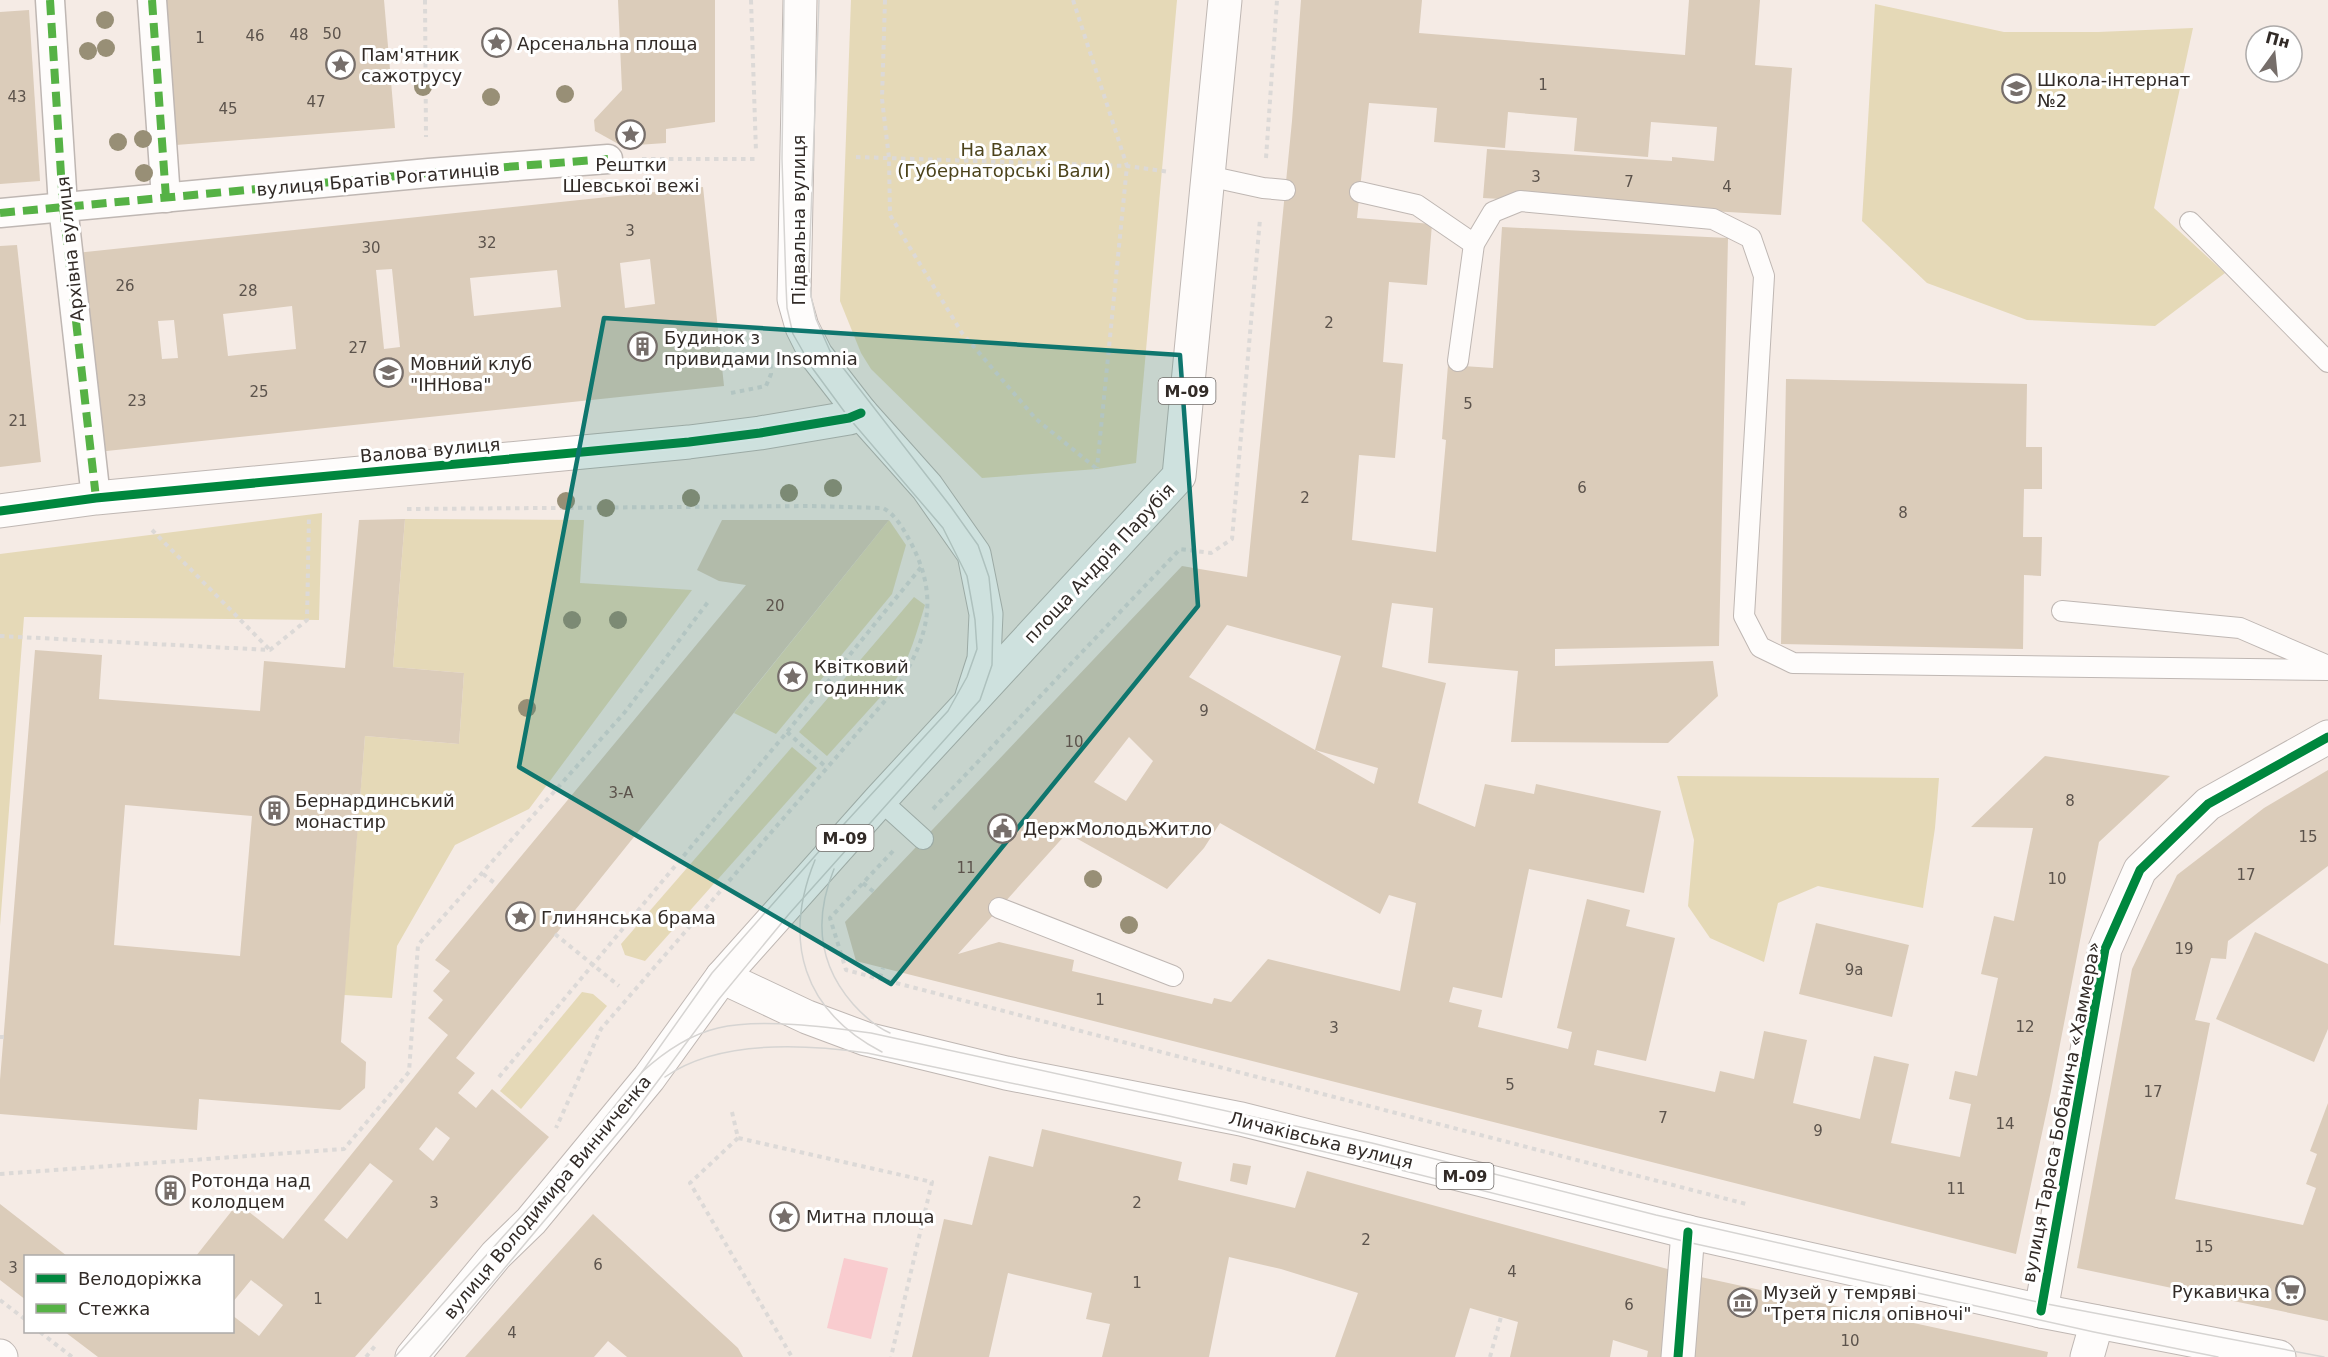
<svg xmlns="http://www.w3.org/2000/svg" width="2328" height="1357" viewBox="0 0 2328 1357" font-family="'DejaVu Sans',sans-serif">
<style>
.green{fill:#e5d9b7}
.water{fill:#f9cccf}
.building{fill:#dbccba;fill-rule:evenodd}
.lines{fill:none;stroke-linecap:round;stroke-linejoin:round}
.service-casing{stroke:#bfb7b3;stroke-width:22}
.pedestrian-casing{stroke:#bfb7b3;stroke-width:31}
.minor-casing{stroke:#bfb7b3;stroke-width:35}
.primary-casing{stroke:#bfb7b3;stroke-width:35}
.path{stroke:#dcd9d7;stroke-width:4;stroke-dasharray:4.5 4.5;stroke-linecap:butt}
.service{stroke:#fefcfb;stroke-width:20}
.pedestrian{stroke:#fefcfb;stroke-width:28}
.minor{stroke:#fefcfb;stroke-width:33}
.primary{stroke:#fefcfb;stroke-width:33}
.tram{stroke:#d6d4d2;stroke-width:1.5}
.quiet{stroke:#56b245;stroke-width:8;stroke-dasharray:15 8;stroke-linecap:butt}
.cycleway-casing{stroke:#fff;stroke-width:13}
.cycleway{stroke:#00873e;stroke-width:9}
.tree{fill:#988f76}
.marked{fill:#0f766e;fill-opacity:0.2;stroke:#0f766e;stroke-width:4.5;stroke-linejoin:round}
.labels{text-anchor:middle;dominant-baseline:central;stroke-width:6;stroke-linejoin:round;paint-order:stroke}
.number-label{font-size:15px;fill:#5c534c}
.shield{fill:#fff;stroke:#706b68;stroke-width:1.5}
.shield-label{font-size:16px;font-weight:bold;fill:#322b27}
.poi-label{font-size:18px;fill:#322b27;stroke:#fff;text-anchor:start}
.park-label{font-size:18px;fill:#4c431b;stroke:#fff}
.street-label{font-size:18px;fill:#322b27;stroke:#fff}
</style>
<rect width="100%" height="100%" fill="#f5ebe5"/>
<g class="green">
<path d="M851,0H1177L1136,463L1097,469L982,478L871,369L861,353L840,301Z"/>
<path d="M1875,4L2004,32H2098L2193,28L2154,208L2225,273L2155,326L2027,320L1927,283L1862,221Z"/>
<path d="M322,513L319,620L24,617L0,926V554Z"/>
<path d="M405,519L584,520L580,583L692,590L529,809L455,845L397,946L392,998L344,995L365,736L459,744L464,673L393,667Z"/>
<path d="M889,520L906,545L892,594L776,734L734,713Z"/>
<path d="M914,597L925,605C917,631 910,658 895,681L827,756L799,732Z"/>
<path d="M792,747L817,768L645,961L625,955L621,944Z"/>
<path d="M1677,776L1939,778L1935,828L1923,908L1818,886L1778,903L1764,962L1710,938L1688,906L1694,840Z"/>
<path d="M582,992L593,994L607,1006L521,1109L500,1091Z"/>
</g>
<path class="water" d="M844,1258L888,1268L871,1339L827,1328Z"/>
<g class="building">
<path d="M164,0H384L395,128L176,145Z"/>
<path d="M618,0H715V122L666,129V143L622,146L595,131L594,120L622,90Z"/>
<path d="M1301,0H1422L1419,33L1685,55L1689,0H1760L1755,65L1792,68L1781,215L1483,198L1487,149L1672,161V157L1714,161L1717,127L1651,122L1648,157L1574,151L1577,118L1508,112L1505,148L1434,142L1437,108L1369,103L1357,218L1432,224L1427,285L1389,282L1383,362L1403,364L1395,458L1359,455L1352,540L1436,552L1446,440L1442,439L1448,365L1493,368L1502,227L1728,238L1719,646L1555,649V666L1713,661L1718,696L1668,743L1511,742L1518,671L1428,663L1433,608L1392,603L1382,667L1446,683L1418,803L1475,827L1485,784L1534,794L1536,784L1661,811L1644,893L1529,869L1502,998L1453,987L1449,1002L1482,1010L1478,1027L1568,1049L1572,1032L1557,1028L1587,899L1630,910L1626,926L1675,938L1646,1061L1597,1050L1594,1065L1715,1092L1720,1071L1754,1079L1764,1031L1807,1040L1793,1103L1860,1119L1874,1056L1909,1064L1891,1143L1960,1157L1971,1104L1949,1099L1955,1071L1977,1076L1998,978L1981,974L1994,916L2014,921L2033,828L1971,827L2045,756L2170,776L2099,842L2051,1091L2016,1254L856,961L845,922L1182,566L1247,577L1292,121ZM1227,625L1341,656L1315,750L1189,677ZM1129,737L1153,761L1126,801L1094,782ZM1315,750L1378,768L1374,784ZM1220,823L1380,914L1389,895L1416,903L1400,991L1268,959L1231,1002L1214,998L1212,1004L1072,971L1074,960L999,942L958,954L1067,833L1167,889L1204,848Z"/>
<path d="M29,10L40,181L0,184V12Z"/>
<path d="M703,187L724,386L97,452L76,253ZM650,259L655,304L625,308L620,263ZM392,269L400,347L384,349L376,270ZM557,270L561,307L474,316L470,278ZM292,306L296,349L228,356L223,314ZM174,320L178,358L162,359L158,321Z"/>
<path d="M17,245L41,462L0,467V246Z"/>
<path d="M1786,379L2027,384L2026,447H2042V489H2024L2023,537H2042L2041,576L2024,575L2023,649L1781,644Z"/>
<path d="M405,519L393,667L464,673L459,744L365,736L341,1042L366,1062L365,1088L340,1110L199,1099L197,1130L0,1114V1080L35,650L102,655L99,699L260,711L264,661L345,668L359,520ZM125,805L252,816L240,956L114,945Z"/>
<path d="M722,520H889L456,1058L475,1073L458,1093L476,1108L492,1089L549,1137L355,1357H98L65,1332H232V1315L259,1336L283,1305L251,1280L232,1303V1256H196L238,1203L283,1239L448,1035L428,1018L443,1000L433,991L450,971L435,960L746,585L719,581L697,570ZM436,1127L450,1138L433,1161L419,1149ZM370,1163L393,1181L347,1239L324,1220Z"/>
<path d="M2328,770V866L2228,941L2226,959L2211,958L2195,1020L2210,1023L2175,1199L2303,1225L2316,1188L2306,1184L2317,1154L2310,1151L2328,1103V1321L2077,1268L2132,969L2177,875L2264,808Z"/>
<path d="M1816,923L1909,945L1892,1017L1799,994Z"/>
<path d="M2255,932L2328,964V1029L2314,1062L2216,1019Z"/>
<path d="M1042,1129L1182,1162L1178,1180L1295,1208L1307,1171L1675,1271L1668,1357H1647L1648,1351L1613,1340L1610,1357H1510L1518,1322L1470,1308L1455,1357H1335L1358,1293L1281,1269L1229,1257L1209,1357H1102L1110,1324L1086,1319L1092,1293L1008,1273L989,1357H912L944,1219L972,1225L989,1156L1033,1167Z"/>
<path d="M1233,1163L1251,1166L1247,1185L1230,1181Z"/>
<circle cx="170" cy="1192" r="14"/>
<path d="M0,1204L67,1256H26V1300L0,1280Z"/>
<path d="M593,1214L738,1348L743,1357H627L608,1341L594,1357H465Z"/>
<path d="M1696,1276L2048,1352L2047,1357H1691Z"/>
</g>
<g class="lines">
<defs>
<g id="service">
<path d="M1208,176L1263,188L1285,190"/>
<path d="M1360,192L1417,205L1474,244"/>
<path d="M2190,222L2328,362"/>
<path d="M1458,361L1474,244L1493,212L1520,201L1713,219L1751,238L1764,276L1744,616L1760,647L1793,663L2328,670"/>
<path d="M2062,611L2240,628L2328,666"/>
<path d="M880,800L923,839"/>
<path d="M999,908L1173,976"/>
</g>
<g id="pedestrian">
<path d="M50,0L63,206L96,498"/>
<path d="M152,0L166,198"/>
<path d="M0,213L429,173L608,159"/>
</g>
<g id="minor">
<path d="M0,511L96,498L689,442L760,433L849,418L861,413"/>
<path d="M2041,1311L2105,949L2140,870L2208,804L2328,737"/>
<path d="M1678,1357L1688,1232"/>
<path d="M2087,1357L2097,1322"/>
</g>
<g id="primary">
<path d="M800,0L794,299L802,327L816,355L861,413L927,487L974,554L986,614L984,659L972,696"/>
<path d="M722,977L807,1017L866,1039L1006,1073L1241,1119L1688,1232L2041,1311L2279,1357"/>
<path d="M0,1356L1,1357"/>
<path d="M412,1357L496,1255L531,1221L649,1078L722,977L880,800L1179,476L1225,0"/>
</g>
</defs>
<use href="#service" class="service-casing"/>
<use href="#pedestrian" class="pedestrian-casing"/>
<use href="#minor" class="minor-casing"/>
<use href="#primary" class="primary-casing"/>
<g class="path">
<path d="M425,0L426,137"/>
<path d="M751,0L756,152"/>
<path d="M885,0L882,99L889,158L890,215L962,333L1036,419L1097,469"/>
<path d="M1073,0L1127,166L1097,468"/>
<path d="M856,157L1127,166L1170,172"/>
<path d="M1266,158L1277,0"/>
<path d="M642,159H757"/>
<path d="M731,393L766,386L771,374L770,351"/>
<path d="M407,509L812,506L883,508C896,515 904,530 911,543C939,597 929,637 897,687L601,1029L556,1128"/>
<path d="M152,530L269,649"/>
<path d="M0,636L270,650L307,620L309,516"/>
<path d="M787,732L827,768"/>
<path d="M933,809L1180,549L1211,553L1232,539L1260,219"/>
<path d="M893,851L830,918L846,970L1746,1204"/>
<path d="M483,874L497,885"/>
<path d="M863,883L874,892"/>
<path d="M555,934L619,986"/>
<path d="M880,978L883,968"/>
<path d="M0,1037H4"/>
<path d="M499,1077L787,732L922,566"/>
<path d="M732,1112L738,1138L932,1182L891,1357"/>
<path d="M738,1138L690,1183L792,1357"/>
<path d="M0,1174L344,1149L409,1072L418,945L625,712L708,602"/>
<path d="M0,1300L26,1320"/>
<path d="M40,1332L72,1357"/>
<path d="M366,1357L375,1346"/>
<path d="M1490,1357L1501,1317"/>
</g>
<use href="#service" class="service"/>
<use href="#pedestrian" class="pedestrian"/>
<use href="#minor" class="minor"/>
<use href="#primary" class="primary"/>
<g class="tram">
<path d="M815,860C782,941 803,1011 882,1052"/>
<path d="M834,869C814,918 818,964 853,1004C863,1015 876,1027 890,1033"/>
<path d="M642,1072C664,1052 688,1035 718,1028C759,1018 828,1027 871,1033L1372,1143L1656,1215L2042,1303L2324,1357"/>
<path d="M665,1077C719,1039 804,1044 867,1053L1169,1116L1369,1162L1687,1242L2094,1332L2218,1357"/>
<path d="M395,1357L569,1163L642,1072L712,973L822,848L948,711L967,677L977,649L975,620L967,576L943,528L849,418L813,369L793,334L787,308L786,285L782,159L784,0"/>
<path d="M430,1357L628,1121L719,999L789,914L980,700L992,665L993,617L989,577L978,545L951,507L830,351L816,319L811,296L809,268L819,0"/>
</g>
<g class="quiet">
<path d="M50,0L63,206L96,498"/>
<path d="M152,0L166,198"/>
<path d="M0,213L429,173L608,159"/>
</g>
<defs>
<g id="cycleway">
<path d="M0,511L96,498L689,442L760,433L849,418L861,413"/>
<path d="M2041,1311L2105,949L2140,870L2208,804L2328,737"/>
<path d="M1678,1357L1688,1232"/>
</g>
</defs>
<use href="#cycleway" class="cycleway-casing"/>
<use href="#cycleway" class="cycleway"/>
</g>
<g class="tree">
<circle cx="105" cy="20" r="9"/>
<circle cx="106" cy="48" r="9"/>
<circle cx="88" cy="51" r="9"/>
<circle cx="423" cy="87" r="9"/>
<circle cx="565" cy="94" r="9"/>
<circle cx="491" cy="97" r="9"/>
<circle cx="143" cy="139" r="9"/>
<circle cx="118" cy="142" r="9"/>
<circle cx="144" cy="173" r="9"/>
<circle cx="833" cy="488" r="9"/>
<circle cx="789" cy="493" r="9"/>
<circle cx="691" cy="498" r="9"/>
<circle cx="566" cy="501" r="9"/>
<circle cx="606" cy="508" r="9"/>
<circle cx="572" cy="620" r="9"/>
<circle cx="618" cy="620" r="9"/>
<circle cx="527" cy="708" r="9"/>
<circle cx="1093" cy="879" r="9"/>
<circle cx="1129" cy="925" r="9"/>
</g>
<path class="marked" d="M604,318L1180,355L1198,606L891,984L519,767Z"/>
<defs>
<symbol id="sight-ring" viewBox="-11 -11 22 22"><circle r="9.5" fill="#fff" stroke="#766e6a" stroke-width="1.5"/><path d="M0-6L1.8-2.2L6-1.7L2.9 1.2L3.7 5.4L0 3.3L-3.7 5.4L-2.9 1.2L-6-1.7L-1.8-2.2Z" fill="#766e6a"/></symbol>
<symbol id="school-ring" viewBox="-11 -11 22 22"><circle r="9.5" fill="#fff" stroke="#766e6a" stroke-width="1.5"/><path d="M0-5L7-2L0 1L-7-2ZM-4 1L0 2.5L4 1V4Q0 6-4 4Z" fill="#766e6a"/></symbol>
<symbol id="building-ring" viewBox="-11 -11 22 22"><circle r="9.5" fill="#fff" stroke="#766e6a" stroke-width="1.5"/><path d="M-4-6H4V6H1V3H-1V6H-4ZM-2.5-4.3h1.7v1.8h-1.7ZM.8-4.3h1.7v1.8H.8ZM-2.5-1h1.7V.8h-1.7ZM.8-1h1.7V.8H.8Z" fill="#766e6a"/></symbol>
<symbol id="civic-ring" viewBox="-11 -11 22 22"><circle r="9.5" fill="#fff" stroke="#766e6a" stroke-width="1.5"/><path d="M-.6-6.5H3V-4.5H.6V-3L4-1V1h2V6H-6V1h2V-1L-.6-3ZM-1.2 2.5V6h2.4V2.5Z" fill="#766e6a"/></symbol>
<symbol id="supermarket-ring" viewBox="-11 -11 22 22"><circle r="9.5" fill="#fff" stroke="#766e6a" stroke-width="1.5"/><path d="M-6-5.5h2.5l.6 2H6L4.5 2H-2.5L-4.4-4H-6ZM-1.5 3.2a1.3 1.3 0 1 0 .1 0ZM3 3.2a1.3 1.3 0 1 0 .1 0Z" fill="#766e6a"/></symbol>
<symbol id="museum-ring" viewBox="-11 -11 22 22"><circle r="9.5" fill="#fff" stroke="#766e6a" stroke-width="1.5"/><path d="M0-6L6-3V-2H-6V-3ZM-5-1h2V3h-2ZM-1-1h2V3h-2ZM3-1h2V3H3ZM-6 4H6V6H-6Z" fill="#766e6a"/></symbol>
</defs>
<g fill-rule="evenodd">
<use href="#sight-ring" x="480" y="26" width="33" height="33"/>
<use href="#sight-ring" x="324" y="48" width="33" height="33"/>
<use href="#school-ring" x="2000" y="72" width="33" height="33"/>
<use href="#sight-ring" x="614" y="118" width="33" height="33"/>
<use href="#building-ring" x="626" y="330" width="33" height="33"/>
<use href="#school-ring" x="372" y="356" width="33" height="33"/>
<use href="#sight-ring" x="776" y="660" width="33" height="33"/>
<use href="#building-ring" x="258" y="794" width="33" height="33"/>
<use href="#civic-ring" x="986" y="812" width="33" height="33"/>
<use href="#sight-ring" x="504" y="900" width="33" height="33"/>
<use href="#building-ring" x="154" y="1174" width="33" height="33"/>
<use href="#sight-ring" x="768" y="1200" width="33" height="33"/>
<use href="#supermarket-ring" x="2274" y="1274" width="33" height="33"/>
<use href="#museum-ring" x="1726" y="1286" width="33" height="33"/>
</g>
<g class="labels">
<g class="number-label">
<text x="332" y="34">50</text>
<text x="299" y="35">48</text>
<text x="255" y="36">46</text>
<text x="200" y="38">1</text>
<text x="1543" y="85">1</text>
<text x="17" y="97">43</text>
<text x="316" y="102">47</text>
<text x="228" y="109">45</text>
<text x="1536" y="177">3</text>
<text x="1629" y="182">7</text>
<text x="1727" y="187">4</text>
<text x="630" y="231">3</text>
<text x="487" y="243">32</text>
<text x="371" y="248">30</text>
<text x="125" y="286">26</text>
<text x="248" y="291">28</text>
<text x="1329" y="323">2</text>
<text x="358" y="348">27</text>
<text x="259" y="392">25</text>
<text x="137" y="401">23</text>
<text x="1468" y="404">5</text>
<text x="18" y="421">21</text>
<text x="1582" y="488">6</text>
<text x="1305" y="498">2</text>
<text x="1903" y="513">8</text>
<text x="775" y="606">20</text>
<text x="1204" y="711">9</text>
<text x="1074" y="742">10</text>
<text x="621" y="793">3-А</text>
<text x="2070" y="801">8</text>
<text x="2308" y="837">15</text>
<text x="966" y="868">11</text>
<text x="2246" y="875">17</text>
<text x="2057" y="879">10</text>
<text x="2184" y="949">19</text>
<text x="1854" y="970">9а</text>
<text x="1100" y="1000">1</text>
<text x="2025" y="1027">12</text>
<text x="1334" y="1028">3</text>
<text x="1510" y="1085">5</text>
<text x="2153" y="1092">17</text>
<text x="1663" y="1118">7</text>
<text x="2005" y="1124">14</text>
<text x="1818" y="1131">9</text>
<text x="1956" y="1189">11</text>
<text x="434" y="1203">3</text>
<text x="1137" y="1203">2</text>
<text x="1366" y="1240">2</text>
<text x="2204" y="1247">15</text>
<text x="598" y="1265">6</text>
<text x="13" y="1268">3</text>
<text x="1512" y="1272">4</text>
<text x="1137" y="1283">1</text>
<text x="318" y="1299">1</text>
<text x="1629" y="1305">6</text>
<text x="512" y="1333">4</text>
<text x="1850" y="1341">10</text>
</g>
<g class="shield">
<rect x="1158.5" y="378" width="57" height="26" rx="4.5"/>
<rect x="816.5" y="825" width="57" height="26" rx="4.5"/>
<rect x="1436.5" y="1163" width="57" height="26" rx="4.5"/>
</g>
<g class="shield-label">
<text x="1187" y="391">М-09</text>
<text x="845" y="838">М-09</text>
<text x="1465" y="1176">М-09</text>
</g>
<g class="poi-label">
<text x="517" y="43">Арсенальна площа</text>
<text x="361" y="54">Пам'ятник<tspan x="361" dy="21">сажотрусу</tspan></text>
<text x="2037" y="79">Школа-інтернат<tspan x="2037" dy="21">№2</tspan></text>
<text x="631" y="164" text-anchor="middle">Рештки<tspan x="631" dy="21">Шевської вежі</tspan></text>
<text x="664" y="337">Будинок з<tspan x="664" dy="21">привидами Insomnia</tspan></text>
<text x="410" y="363">Мовний клуб<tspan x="410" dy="21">"ІННова"</tspan></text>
<text x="814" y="666">Квітковий<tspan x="814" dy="21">годинник</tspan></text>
<text x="295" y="800">Бернардинський<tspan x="295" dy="21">монастир</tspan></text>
<text x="1023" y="828">ДержМолодьЖитло</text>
<text x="541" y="917">Глинянська брама</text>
<text x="191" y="1180">Ротонда над<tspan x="191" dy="21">колодцем</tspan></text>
<text x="806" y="1216">Митна площа</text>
<text x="2270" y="1291" text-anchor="end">Рукавичка</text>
<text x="1763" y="1292">Музей у темряві<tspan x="1763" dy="21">"Третя після опівночі"</tspan></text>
</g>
<g class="park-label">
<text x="1004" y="149">На Валах<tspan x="1004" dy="21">(Губернаторські Вали)</tspan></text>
</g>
<g class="street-label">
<text transform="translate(378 179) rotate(-5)">вулиця Братів Рогатинців</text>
<text transform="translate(798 220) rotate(-90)">Підвальна вулиця</text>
<text transform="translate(70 249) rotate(-96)">Архівна вулиця</text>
<text transform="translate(430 450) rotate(-5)">Валова вулиця</text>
<text transform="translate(1099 563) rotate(-47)">площа Андрія Парубія</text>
<text transform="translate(2061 1112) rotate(-79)">вулиця Тараса Бобанича «Хаммера»</text>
<text transform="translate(1321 1140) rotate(14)">Личаківська вулиця</text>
<text transform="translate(547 1197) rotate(-50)">вулиця Володимира Винниченка</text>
</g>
</g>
<rect x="24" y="1255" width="210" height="78" fill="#ffffff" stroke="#adaaa9" stroke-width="1.5"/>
<rect x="36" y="1274" width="30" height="9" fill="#00873e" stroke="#adaaa9" stroke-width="1.5"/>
<text x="78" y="1285" font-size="18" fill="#322b27">Велодоріжка</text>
<rect x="36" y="1304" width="30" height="9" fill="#56b245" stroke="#adaaa9" stroke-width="1.5"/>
<text x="78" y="1315" font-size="18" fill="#322b27">Стежка</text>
<g transform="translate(2274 54) rotate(15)"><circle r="28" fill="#ffffff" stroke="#adaaa9" stroke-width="1.5"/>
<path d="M0-4.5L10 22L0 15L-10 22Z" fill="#766e6a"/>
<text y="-9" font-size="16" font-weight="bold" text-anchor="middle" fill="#322b27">Пн</text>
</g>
</svg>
